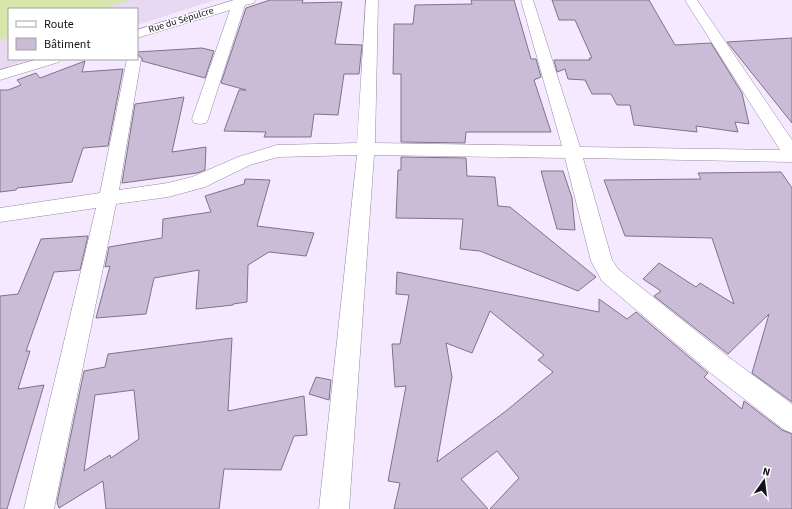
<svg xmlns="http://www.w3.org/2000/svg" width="792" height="509" viewBox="0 0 792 509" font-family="'Source Sans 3',sans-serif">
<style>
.built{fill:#e7d9f2}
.green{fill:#d8e6ac}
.building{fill:#cabcd6;stroke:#7f7289;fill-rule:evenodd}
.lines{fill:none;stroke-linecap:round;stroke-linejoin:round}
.minor-casing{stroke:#9689a1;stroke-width:1}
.minor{fill:#fff;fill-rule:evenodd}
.labels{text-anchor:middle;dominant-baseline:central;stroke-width:3;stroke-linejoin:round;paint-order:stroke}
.far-street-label{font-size:10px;fill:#151019;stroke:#fff}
</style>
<rect width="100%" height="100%" fill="#f5e9ff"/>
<path class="built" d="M0,0H215L137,25V9H9V59H30L0,69Z"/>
<path class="green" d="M0,0H130L101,9H9V37L0,40Z"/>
<g class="building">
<path d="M270,0H303L302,3L342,2L335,44L362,45L359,74H344L338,115L314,114L311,137H264L266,132L224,131L239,90H246L221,83L246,8Z"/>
<path d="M471,0H514L531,59H536L541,77L534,80L551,132H466L465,143L401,142V74H393L394,24H413L415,5L472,4Z"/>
<path d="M552,0H649L675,45L711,43L742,93L749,124L735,122L738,132L696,126L697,132L634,125L630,105H617L611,94H592L585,80L568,79L565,69L557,72L554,60H590L589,58H592L575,20H559Z"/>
<path d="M792,38V123L727,42Z"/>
<path d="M202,48L214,51L205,78L142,61V58L137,54V52Z"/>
<path d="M85,61L82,72L123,69L108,146L83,148L72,182L17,188L16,190L0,192V90H8L21,85L17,80L36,73L40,78Z"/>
<path d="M184,97L172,152L206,147L205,170L197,173L122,183L135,104Z"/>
<path d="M401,157L466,158L467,176L495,177L498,206L510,207L596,277L578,291L480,251L460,249L463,219L396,218L398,170H401Z"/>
<path d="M541,171H563L572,198L575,230L557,229Z"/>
<path d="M781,172L792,188V402L752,373L769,314L728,354L654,296L661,291L643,279L659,263L696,287L700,283L734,304L712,238L625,236L604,180L701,179L698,173Z"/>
<path d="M245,179L270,180L257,226L314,233L306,256L269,252L248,265L247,302L233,304V305L196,309L199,270L154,278L146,314L96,318L110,266L105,267L109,247L162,238L163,219L211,212L205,196L244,184Z"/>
<path d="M88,236L80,270L54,272L26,351H30L18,389L44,385L7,509H0V296L18,294L41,239Z"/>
<path d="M397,272L599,312V299L627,319L636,312L708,373L704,377L742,409L744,401L782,430L792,434V509H490L519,478L497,451L461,479L488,509H394L400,483L388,481L406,386L395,387L392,344H400L409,295L396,294ZM490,311L544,355L538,360L553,372L506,411L437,462L452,377L446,343L472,353Z"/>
<path d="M232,338L228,411L304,396L307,435L294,436L281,470L224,469L219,509H106L103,481L59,508L57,502L84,371L105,367L108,354ZM134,390L139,439L111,458L110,455L84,471L95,395Z"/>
<path d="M316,377L331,380L329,400L309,394Z"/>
</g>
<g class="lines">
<defs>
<g id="minor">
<path d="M234,0H255L254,3L245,5L208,119L206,123L200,124L194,123L192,119L230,10L137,38V30Z"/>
<path d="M366,0H378L375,143L562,146L521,0H533L580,147L780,150L685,0H697L792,140V162L583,158L612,260L618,269L730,358L792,404V433L783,429L712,374L602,281L591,261L565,158L374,155L349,509H319L357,155L278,157L250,165L205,187L168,197L116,204L54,509H24L96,208L0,222V208L100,193L127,59H137V55L141,59L119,190L168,183L192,177L238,157L277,145L357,143Z"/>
<path d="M38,59H61L59,62L0,80V70Z"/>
</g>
</defs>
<use href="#minor" class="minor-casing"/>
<use href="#minor" class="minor"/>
</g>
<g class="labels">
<g class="far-street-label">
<text transform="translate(181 20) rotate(-17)">Rue du Sépulcre</text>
</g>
</g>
<rect x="8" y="8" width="130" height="52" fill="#ffffff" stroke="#a19fa3"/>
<rect x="16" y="21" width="20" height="6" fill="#ffffff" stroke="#a19fa3"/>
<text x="44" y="28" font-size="12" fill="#151019">Route</text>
<rect x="16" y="38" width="20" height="12" fill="#cabcd6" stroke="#a19fa3"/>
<text x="44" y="48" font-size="12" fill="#151019">Bâtiment</text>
<g transform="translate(764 481) rotate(14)" stroke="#ffffff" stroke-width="3" paint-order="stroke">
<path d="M0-3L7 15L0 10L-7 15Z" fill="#151019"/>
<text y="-6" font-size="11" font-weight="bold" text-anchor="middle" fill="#151019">N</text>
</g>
</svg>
